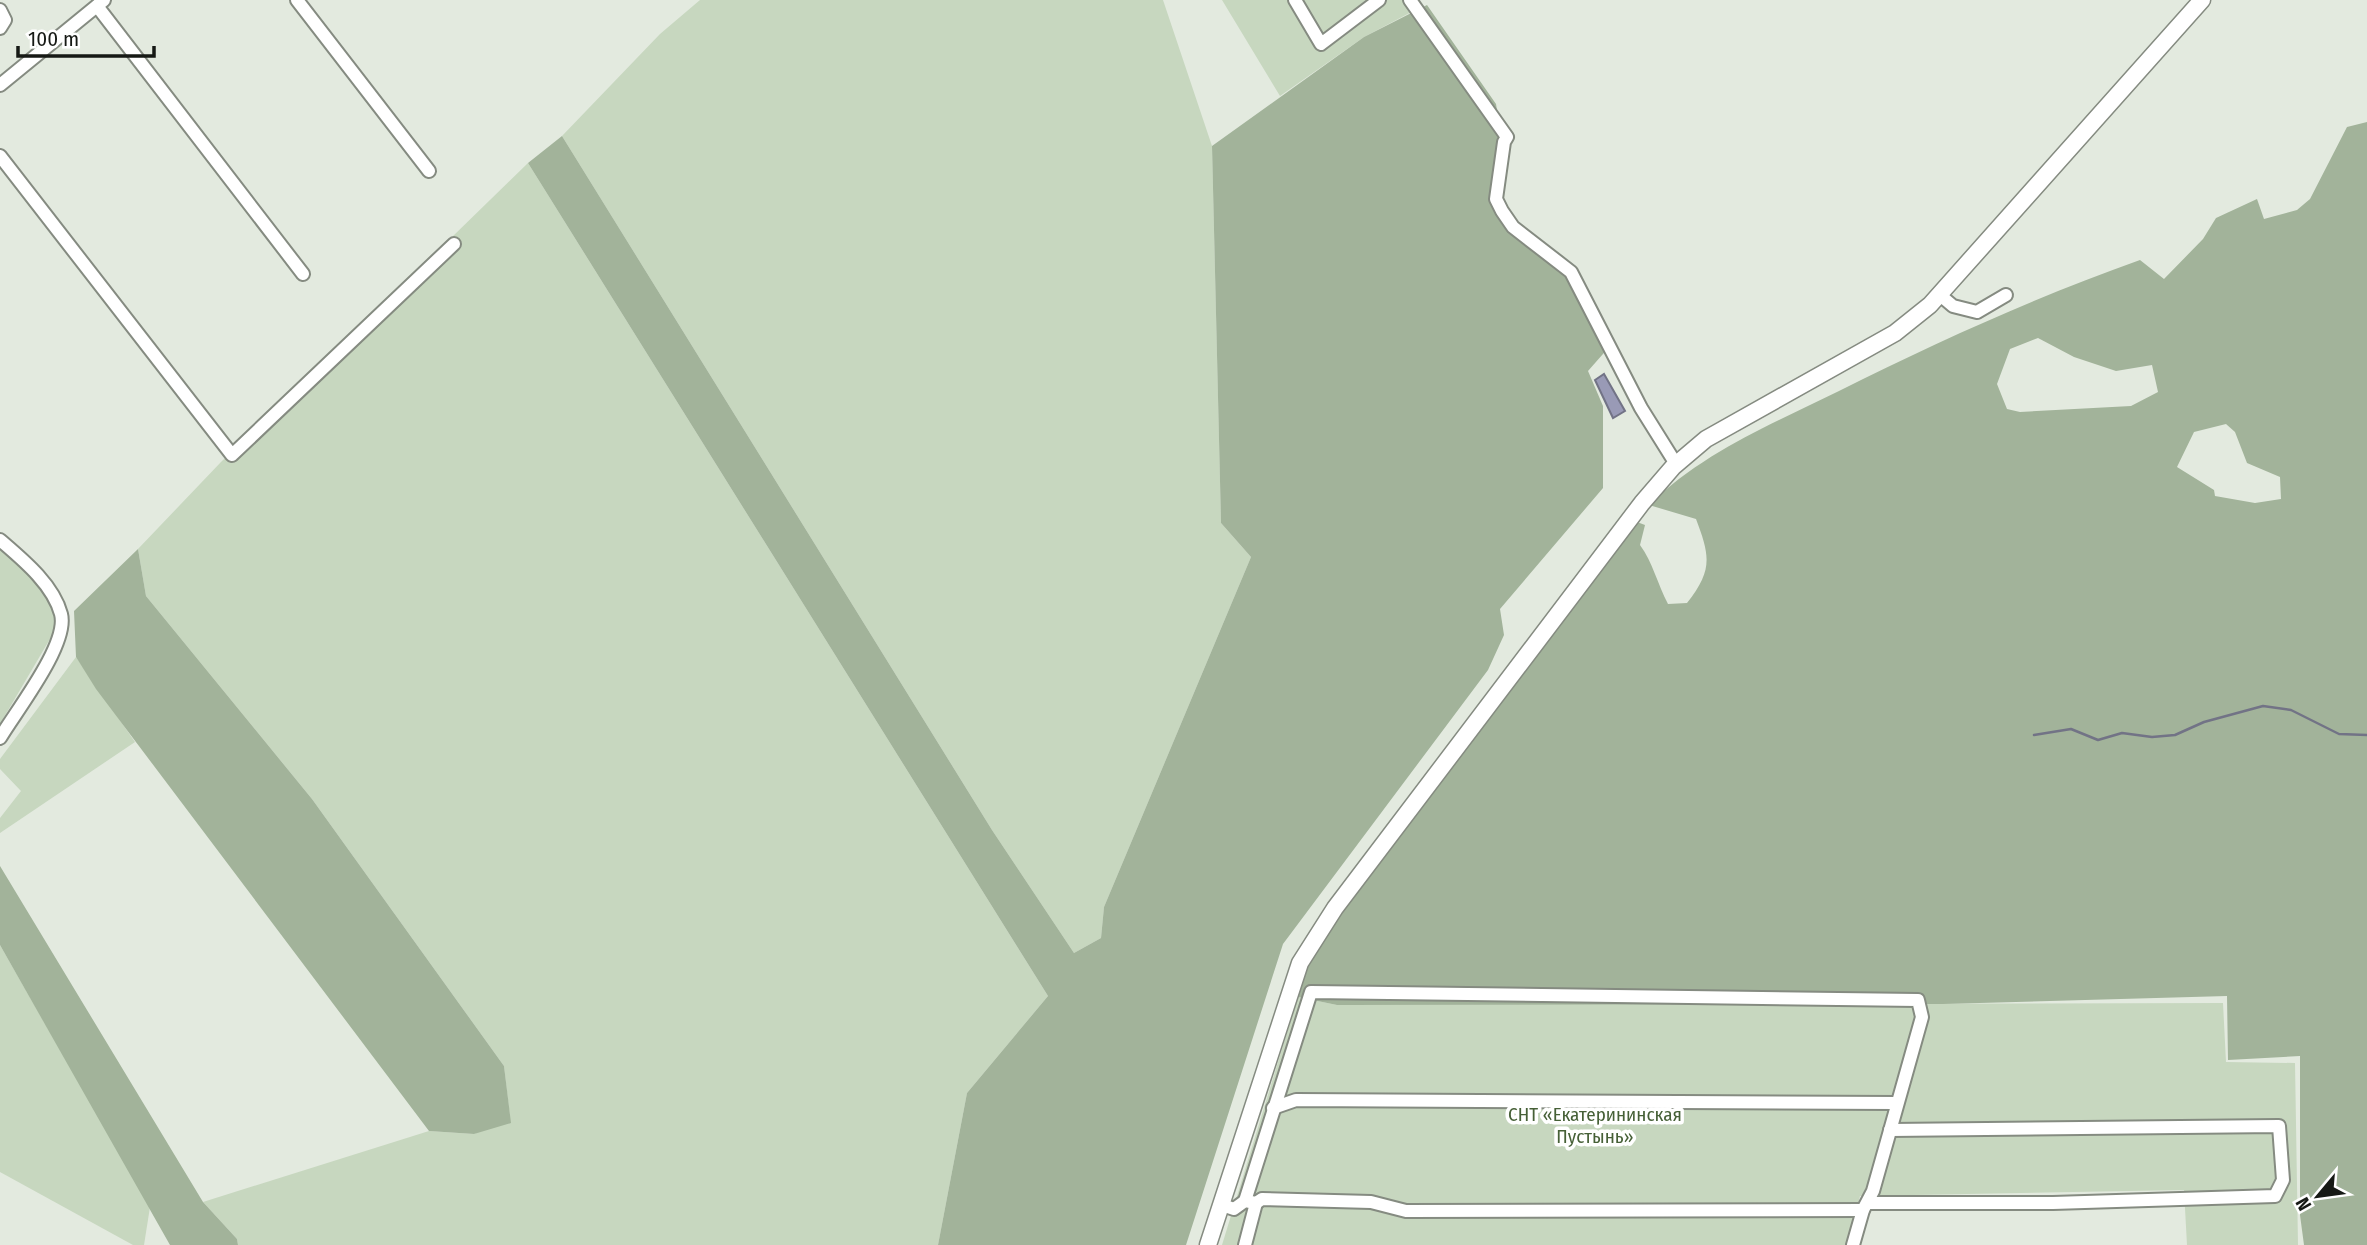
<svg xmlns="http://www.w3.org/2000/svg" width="2367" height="1245" viewBox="0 0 2367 1245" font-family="'Fira Sans Condensed',sans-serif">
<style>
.green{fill:#c7d7bf}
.forest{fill:#a2b39a;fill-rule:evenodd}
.water{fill:#999ab6;stroke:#727386;stroke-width:2}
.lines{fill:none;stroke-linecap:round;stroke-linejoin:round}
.stream{stroke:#727386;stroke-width:2.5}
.minor-casing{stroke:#858b81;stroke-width:16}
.major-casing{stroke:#858b81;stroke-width:19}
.minor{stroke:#fff;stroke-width:12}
.major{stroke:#fff;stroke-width:16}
.labels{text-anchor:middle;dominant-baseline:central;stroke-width:7;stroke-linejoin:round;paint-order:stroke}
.park-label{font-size:19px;fill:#466037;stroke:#fff}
</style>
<rect width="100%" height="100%" fill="#e3eadf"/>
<g class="green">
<path d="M700,0H1163L1212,146L1221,523L1251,557L1104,907L1101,938L1074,953L992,830L562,136L660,34Z"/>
<path d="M1222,0H1414L1419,8L1364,37L1280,96Z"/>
<path d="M528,163L1048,996L967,1093L938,1245H238L237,1239L203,1202L429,1131L474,1134L510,1117L504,1066L312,799L146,596L138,549L221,462Z"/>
<path d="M0,545L57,606V627L0,724Z"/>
<path d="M76,657L135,742L0,833V818L21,791L0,769V759Z"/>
<path d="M0,945L150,1207L144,1245H133L0,1172Z"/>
<path d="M1298,997L1337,1005L2223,1003L2226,1062L2295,1063L2298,1245H2187L2184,1190L1860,1196L1849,1245H1222Z"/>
</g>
<g class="forest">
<path d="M1427,5L1496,104L1502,141L1497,190L1514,228L1568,273L1610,346L1588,371L1603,406V488L1500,609L1504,635L1488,670L1283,944L1186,1245H938L967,1093L1048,996L528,163L562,136L992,830L1074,953L1101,938L1104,907L1251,557L1221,523L1212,146L1364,37Z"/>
<path d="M2367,122V1245H2304L2300,1215V1056L2228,1060L2227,996L1943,1004L1337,1005L1298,997L1308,957L1327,925L1637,522L1645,525L1640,545C1653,563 1657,583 1668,604L1687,603C1713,570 1710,556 1696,519L1649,505C1703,452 1772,424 1839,391C1937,342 2036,297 2140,260L2164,279L2203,239L2216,218L2257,199L2264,219L2297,210L2310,199L2347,127ZM2038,338L2074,357L2116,371L2152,365L2158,392L2131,406L2020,412L2007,409L1997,384L2010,349ZM2226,424L2235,432L2247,463L2280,477L2281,499L2255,503L2215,496L2214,490L2177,467L2194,432Z"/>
<path d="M138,549L146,596L312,799L504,1066L511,1123L474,1134L429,1131L96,689L76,657L74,611Z"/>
<path d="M0,866L203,1202L237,1239L238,1245H170L0,945Z"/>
</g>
<path class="water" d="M1604,374L1625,411L1613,418L1595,380Z"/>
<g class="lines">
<path class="stream" d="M2034,735L2071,729L2098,740L2122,733L2152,737L2175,735L2204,722L2263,706L2291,710L2339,734L2367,735"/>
<defs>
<g id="minor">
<path d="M297,0L429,171"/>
<path d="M1295,0L1321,44L1379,0"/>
<path d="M1410,0L1507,137L1504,142L1496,199L1502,211L1513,227L1571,272L1641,408L1676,464"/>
<path d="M97,6L303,274"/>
<path d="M0,10L5,20L0,28"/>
<path d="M0,85L104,0"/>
<path d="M0,156L232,455L454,244"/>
<path d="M1940,295L1953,306L1977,312L2006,295"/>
<path d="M0,540C22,559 53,584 61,614C69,644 16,711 0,738"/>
<path d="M1273,1108L1296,1100L1896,1103"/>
<path d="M1245,1201L1311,992L1918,1000L1922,1017L1873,1191L1863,1210L1853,1245"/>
<path d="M1868,1203H2053L2275,1196L2283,1180L2279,1126L1890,1130"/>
<path d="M1222,1205L1234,1209L1245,1201L1256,1203L1262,1199L1371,1202L1406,1211L1863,1210"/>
<path d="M1245,1245L1256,1203"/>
</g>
<path id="major" d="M1208,1245L1300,963L1335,908L1642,503L1673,467L1706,439L1895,333L1930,305L2202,0"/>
</defs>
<use href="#minor" class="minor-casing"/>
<use href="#major" class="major-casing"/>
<use href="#minor" class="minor"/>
<use href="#major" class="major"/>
</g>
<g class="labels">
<g class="park-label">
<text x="1595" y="1114">СНТ «Екатерининская<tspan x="1595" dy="22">Пустынь»</tspan></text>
</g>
</g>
<g transform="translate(2318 1196) rotate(241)" stroke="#ffffff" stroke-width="5" paint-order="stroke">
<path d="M0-5L12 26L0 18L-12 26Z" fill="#161915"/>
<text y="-10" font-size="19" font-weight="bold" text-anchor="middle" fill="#161915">N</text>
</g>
<path d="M18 46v10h136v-10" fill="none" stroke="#161915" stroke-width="3.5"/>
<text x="28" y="46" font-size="21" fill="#161915" stroke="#ffffff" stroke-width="5" paint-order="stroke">100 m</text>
</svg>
